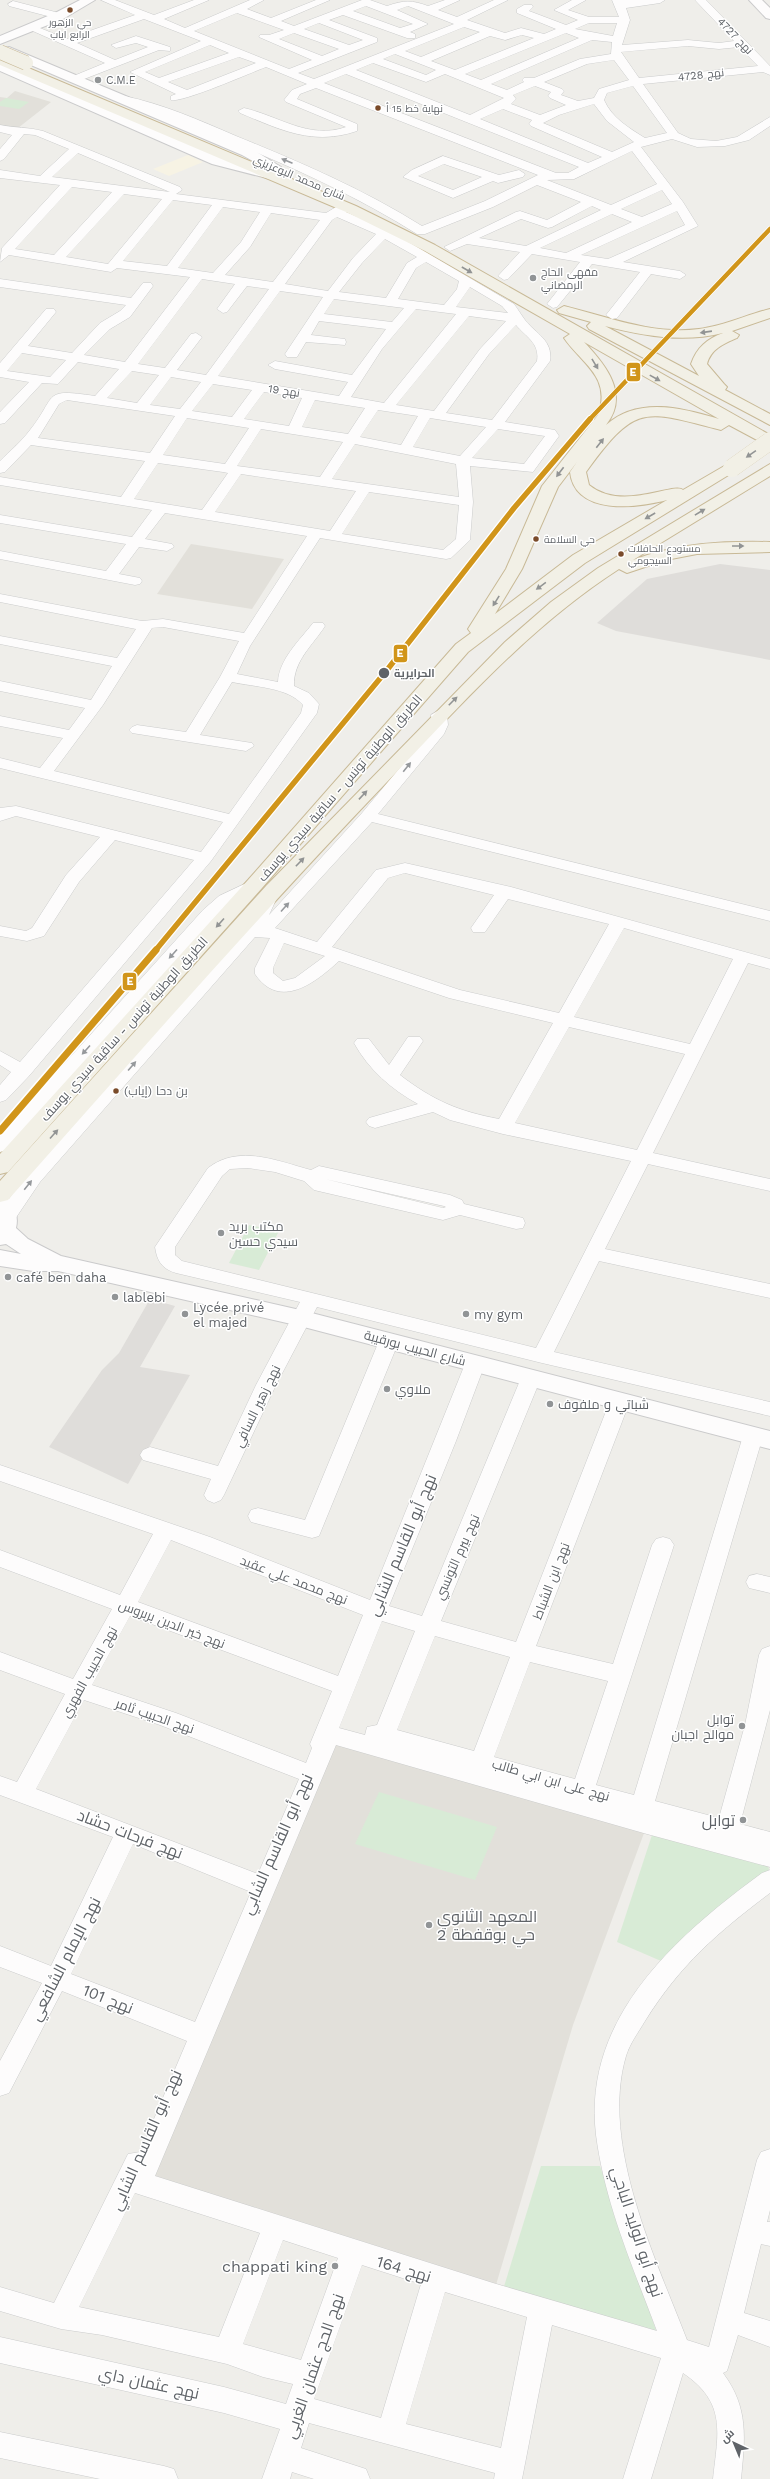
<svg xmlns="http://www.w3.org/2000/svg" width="770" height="2479" viewBox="0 0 770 2479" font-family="'Work Sans',Cairo,sans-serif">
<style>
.commercial{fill:#f7f3e4}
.industrial{fill:#dfddda}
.education{fill:#e2e0da}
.green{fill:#d8ebd6}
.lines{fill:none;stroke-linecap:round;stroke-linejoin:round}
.minor-casing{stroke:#cbcccc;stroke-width:1}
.secondary-casing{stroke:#cacacb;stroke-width:2}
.trunk-casing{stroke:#c8b996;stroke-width:2}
.minor{fill:#fdfcfc;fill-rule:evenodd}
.secondary{fill:#fdfcfc;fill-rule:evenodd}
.trunk{fill:#f2f0e6;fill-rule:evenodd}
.trunk-bridge-far1-casing{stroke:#c8b996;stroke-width:15;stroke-linecap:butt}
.trunk-bridge-casing{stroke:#c8b996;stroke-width:18;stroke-linecap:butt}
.trunk-bridge-far1{stroke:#f2f0e6;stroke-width:14}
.trunk-bridge{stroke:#f2f0e6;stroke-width:18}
.rail-1-far2-casing{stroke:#fff;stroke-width:6}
.rail-1-far1-casing{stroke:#fff;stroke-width:8}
.rail-1-casing{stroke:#fff;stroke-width:10}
.rail-1-far2{stroke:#d1951a;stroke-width:4.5}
.rail-1-far1{stroke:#d1951a;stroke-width:5.5}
.rail-1{stroke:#d1951a;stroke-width:7}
.oneway{fill:#96999c}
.oneway2{fill:#929494}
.bus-dot{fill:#7a4b2a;stroke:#fff;stroke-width:1.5}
.poi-dot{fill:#919496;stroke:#fff;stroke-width:1.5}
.stop-dot{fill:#5f6368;stroke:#fff;stroke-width:1.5}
.labels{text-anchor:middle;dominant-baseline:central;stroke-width:3;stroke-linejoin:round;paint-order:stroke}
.far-bus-label{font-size:10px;fill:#5f6368;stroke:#fff;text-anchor:start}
.far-street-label{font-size:11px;fill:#5f6368;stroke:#fff}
.far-poi-label{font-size:11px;fill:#5f6368;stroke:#fff;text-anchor:start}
.far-stop-label{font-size:11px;font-weight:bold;fill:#5f6368;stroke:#fff;text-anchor:start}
.bus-label{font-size:12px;fill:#5f6368;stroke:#fff;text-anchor:start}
.street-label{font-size:13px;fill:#5f6368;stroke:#fff}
.poi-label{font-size:13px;fill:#5f6368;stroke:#fff;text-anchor:start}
.near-street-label{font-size:16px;fill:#5f6368;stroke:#fff}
.near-poi-label{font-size:16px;fill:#5f6368;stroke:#fff;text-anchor:end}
.line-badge{stroke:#fff;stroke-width:1.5}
.badge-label{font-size:11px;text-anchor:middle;font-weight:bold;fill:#fff}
</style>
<rect width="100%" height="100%" fill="#efeeea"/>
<path class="commercial" d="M188,155L203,162L169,176L153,169Z"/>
<g class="industrial">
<path d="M720,564L770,570V660L616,631L597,623L647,579Z"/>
<path d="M150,1299L175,1306L140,1367L190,1375L128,1484L49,1447L102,1370L119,1353Z"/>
</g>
<g class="education">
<path d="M15,91L51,102L18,128L0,125V97L7,98Z"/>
<path d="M191,544L284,559L252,609L157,594Z"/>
<path d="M329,1734L647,1825L573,2025L493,2295L139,2183Z"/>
</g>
<g class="green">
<path d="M6,98L29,102L19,109L0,106V102Z"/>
<path d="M249,1225L279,1231L259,1270L229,1263Z"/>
<path d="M379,1792L497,1827L475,1880L355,1844Z"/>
<path d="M652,1835L768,1866L770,1873L661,1961L617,1942Z"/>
<path d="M541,2166H600L659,2339L502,2293Z"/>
</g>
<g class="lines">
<defs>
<g id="minor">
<path d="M101,0H115L154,15L194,0H209L164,19L185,28L250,0H264L247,9L271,18L316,0H330L281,21L294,26L362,0H370L387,6C404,0 412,0 428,6L445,0H460L438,10L457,17L494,0H508L467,20L505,33L521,28L544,34L556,29L517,13V9L524,5H532L533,7L529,11L566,25L578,20L554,10L572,0H586L568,10L589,17H619L612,0H665L660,3L626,8L630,20L622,45L688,40L719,43L734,41L695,0H706L770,66V75L763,72L643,84L678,133L691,139L716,141L737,137L770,117V126L749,140L725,146L697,147L672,139L641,147L683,202L698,226L623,262L680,271L686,275L680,279L651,274L617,318L612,319L606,315L640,272L592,264L557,307L553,308L547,304L580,262L532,254L508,279L504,280L498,276L520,252L467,244L450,251L444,247L516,212L520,211L547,220L581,202L537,185L493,207L425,234H417C358,197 295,168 231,142C194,127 159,111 120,101L118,99L124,96C163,104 199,120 236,136C300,162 363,189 422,226L485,201L538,175L316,88L300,94L297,99L357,124V131C313,146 281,130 240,113L238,111L244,108C279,116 309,140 346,127L286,102L284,100L292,90L307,84L266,67C250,73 182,103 171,100V96L176,94L130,72L201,41L144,19L77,43L115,60L148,47L136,43L116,48L111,45L136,36L170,47V51L159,50L79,81H71V77L105,63L26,28L27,26H35L67,39L135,15ZM366,6L413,24L400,28L353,11ZM408,6L454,24L314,79L298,73L377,42V38L329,20L343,15L407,38H415V34L410,32L428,24L397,10ZM237,13L284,30L269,35H260L259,37L312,60L289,69L194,31ZM319,23L363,40L349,45L304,29ZM589,23H617L613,36L575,29ZM464,27L480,32L421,57L405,51ZM294,33L339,49L322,56L279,39ZM566,33L579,38L481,80L465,74ZM522,35L534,38L455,70L431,61L490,36L505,40ZM592,40L612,42L611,54L580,59L534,78H524L522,80L524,82L507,90L491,84ZM210,45L229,53L159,78L145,72ZM688,46L719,49L739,47L758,66L639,78L621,52ZM395,54L436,70L426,75L383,59ZM239,57L256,63L187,90L168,82ZM614,60L629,80L599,89L594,98L578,101L561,95L564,91L562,89L544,82L587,64ZM373,63L426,82L445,74L504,98L470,115L356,70ZM346,74L579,167L568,173H556L324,83ZM535,86L551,92L548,96L550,98L566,105L540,115L511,104L516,99L513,95ZM633,86L667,133L645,138C629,128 612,118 604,100L607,93ZM594,104L607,121L634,142L612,152L543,123L559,115ZM503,109L532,120L529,124L531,126L602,157L588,163L480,119ZM632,151L657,184L611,205L547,180L574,179ZM662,190L672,204L642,217L621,209ZM592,206L601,210L526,246L479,238L521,219L548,228L552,227ZM677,211L685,225L608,259L581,255ZM612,214L632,222L566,253L540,248Z"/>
<path d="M13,1L63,14L64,16L59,19L9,6L8,4Z"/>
<path d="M0,125C15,128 28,127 43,131L180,187L182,190L176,194L326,213L341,204H349L351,207L346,212L388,230L514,304C518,309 521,315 525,320C536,334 553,340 550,361L505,422L555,430L559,436L533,472L470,466L473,502L470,540L451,558L446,559L320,538L250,646L237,674L278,682C279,659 300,640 313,623H323L325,626C313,645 293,661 294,686L309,693L319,704L317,713L211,861L29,1076L6,1100L0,1102V1085L11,1072L0,1065V1051L20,1062L194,860L115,840L79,882L44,936L27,941L0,936V926L26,931L32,928L66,875L100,837L16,816L0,821V808L16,806L201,852L223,822L0,768V758L40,768L63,738L0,726V716L69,730L85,708L0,691V681L91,700L112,666L0,644V636L117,658L136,629L0,602V594L142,621L163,619L244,633L307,536L165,513L145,539L172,544L174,547L167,551L139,547L119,574L140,578L142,581L140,584L135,585L0,559V551L106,571L126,544L0,523V515L132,537L152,510L0,485V477L121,497L145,461L31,445L5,472L0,473V461C10,451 22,441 30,430C58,395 41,388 95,396L119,369L78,362L58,384L42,383L5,423L0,424V412L29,382L0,377V363L46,309H54L56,312L28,346L72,353L100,323L120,311L126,305L0,287V279L131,298L143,283H151L153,286L130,317L110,329L84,355L125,362L190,277L117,268L111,272L9,255L0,262L2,248L60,185L0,178V170L40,176L69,149L35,135L24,134L4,159L0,161V149L12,135L0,132ZM78,153L170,192L52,177ZM72,187L112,192L54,255L15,249ZM124,194L162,199L108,264L66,257ZM173,200L212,205L167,266L123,261ZM223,207L260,212L241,242L213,273L178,268ZM271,213L320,220L273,282L225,275L250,247ZM337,217L376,234L353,258L328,291L285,284L332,220ZM385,239L417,257L407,263L386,298L339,292L362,263ZM426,262L459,281L457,289L444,305L398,299L416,268ZM202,279L235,284L217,309L223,313L227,312L247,286L269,289L206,375L177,370L202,337L196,333L191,334L165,368L138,364ZM470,287L502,306L508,313L456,307ZM280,291L323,297L285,354L287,357H297L306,342L345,345L346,342L345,339L311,335L319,321L386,329L352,375L275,361L268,365L275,369L348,382L339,396L218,376ZM334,299L404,308L392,322L324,314ZM416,309L456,314L384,403L351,397L382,349ZM469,316L506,321L480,349L434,411L396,405ZM516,325C526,337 540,343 537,361L492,420L446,413L489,354ZM22,353L66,360L50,377L7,371ZM132,371L159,375L137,403L107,398ZM171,377L201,382L180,409L150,405ZM213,384L252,390L232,417L192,411ZM264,392L302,398L289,426L244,419ZM67,400L175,416L150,453L38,438L59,404ZM315,400L365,408L348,434L302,427ZM378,410L418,416L401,445L360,437ZM187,418L249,428L225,464L163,455ZM430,418L486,427L460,456L413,447ZM261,429L343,442L320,477L237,466ZM498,429L545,436L524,464L472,458ZM355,444L456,464L459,497L332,479ZM158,463L223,472L228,473L202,510L134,499ZM241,474L356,491L330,531L215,512ZM369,492L459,505L456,539L443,550L342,534ZM163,627L239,641L220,677L186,732L137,725L132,727L129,730L132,733L246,751L254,746L252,743L200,735L232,682C254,687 288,687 303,705L301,713L229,814L54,771L103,705L152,628Z"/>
<path d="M443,156L499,175L519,170L525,174L523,177L498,183L493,181L453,198L403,177L412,170ZM444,164L482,177L453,190L418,176Z"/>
<path d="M439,710L447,715L448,725L444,734L378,814L770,911V921L372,822L275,928L317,942L376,870L405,863L511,887L770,959V969L748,963L653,1153L770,1179V1191L648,1164L605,1249L770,1284V1298L599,1261L554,1352L770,1402V1416L542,1363L317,1307L276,1385L224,1495L221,1500L214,1503L207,1500L204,1495L211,1479L143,1460L140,1455L143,1450L150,1447L218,1466L256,1385L300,1302L176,1273C162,1269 157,1261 155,1247L208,1168C239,1144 277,1161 311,1170L319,1166L450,1195L462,1200L464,1204L523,1218L525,1223L523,1228L516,1229L460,1215L443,1220L314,1190L304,1181L275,1172L248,1168L230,1169L222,1176L175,1247V1255L182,1261L536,1348L631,1161L503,1134L450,1120L433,1112L375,1128L369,1126L366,1122L369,1118L418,1104C391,1089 369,1070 354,1043L357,1039H369L389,1065L408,1037H420L423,1041L400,1075C434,1101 458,1111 499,1119L553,1023L449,998L339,961C316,982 280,1011 255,974V968L270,938L255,937L40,1182L13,1222L6,1223L0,1222V1212L26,1174L247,925L266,887H278L280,891L269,915L362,813L429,733L432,725L431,715ZM405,873L494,895L471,928L473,932H485L508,899L609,924L559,1013L460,990L332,947L388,878ZM624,928L733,959L690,1044L574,1017ZM284,943L325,956L295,978L283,981L273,973V968ZM569,1027L685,1054L637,1150L515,1123ZM325,1179L444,1206L446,1207L443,1208Z"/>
<path d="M255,879L261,880L263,884L261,888L231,904L215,918L6,1150L0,1152V1135L203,910L219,896Z"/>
<path d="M389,1334L396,1336L399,1341L319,1536L312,1538L251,1522L248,1516L251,1510L258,1508L305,1520L379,1341L382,1336Z"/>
<path d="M475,1357L482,1359L485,1364L456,1441L389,1606L422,1616L521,1378L524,1373L531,1371L538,1373L541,1378L441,1621L516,1642L610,1401L613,1396L620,1394L627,1396L630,1401L536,1646L613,1664L652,1545L656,1539L663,1537L670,1539L674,1545L596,1785L634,1795L743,1436L746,1431L753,1429L760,1431L763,1436L655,1801L719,1818L745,1725L759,1655L762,1649L770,1646V1710L740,1824L770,1832V1867L647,1834L336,1745L155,2176L493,2283L657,2331C633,2267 605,2204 596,2135C582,2018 676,1936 762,1873L770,1870V1893C717,1933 680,1965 645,2021C638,2033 630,2043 626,2056C600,2144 656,2259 687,2340L709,2347L757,2160L761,2152L770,2149V2210L767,2222H770V2246L761,2244L744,2313L770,2321V2347L738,2335L727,2371L723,2373C749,2408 745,2438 741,2479H713C718,2432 727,2403 683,2373L651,2479H623L661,2358L552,2325L522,2479H494L495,2473L309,2423L301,2448L366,2469L370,2479H314L292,2472L290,2479H262L280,2429L224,2413L0,2363V2337L224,2387L286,2404L293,2384L263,2377L227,2364L102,2335L61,2329L0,2311V2287L54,2303L128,2154L140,2152L187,2041L62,1991L9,2093L0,2096V2061L42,1983L0,1967V1946L51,1966L113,1837L0,1795V1776L17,1782L65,1694L0,1670V1652L73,1679L112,1609L0,1567V1550L120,1595L153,1534L0,1481V1465L210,1537L370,1600L465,1364L468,1359ZM171,1540L363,1615L338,1676L138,1602ZM130,1616L332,1691L310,1744L312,1748L306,1763L176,1713L92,1685ZM382,1621L415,1631L377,1725L367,1727L365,1735L339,1728ZM435,1636L510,1657L474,1751L397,1730ZM530,1662L608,1681L575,1779L494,1757ZM84,1700L160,1725L299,1779L258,1874L36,1789ZM133,1844L251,1892L195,2022L71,1974ZM135,2193L260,2233L219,2337L79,2307ZM283,2240L338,2258L301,2360L243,2344ZM362,2265L421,2284L381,2418L314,2399ZM445,2292L527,2317L501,2448L406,2424Z"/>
<path d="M757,1574L770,1577V1593L749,1588L746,1582L749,1576Z"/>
<path d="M0,2432L164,2466L174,2469L178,2479H100L0,2458Z"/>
</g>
<g id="secondary">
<path d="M80,0H95L63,19L0,44V36L55,13Z"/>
<path d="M749,0H762L770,8V19L766,18Z"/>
<path d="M9,47L252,149L281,167L279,170H269L242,155L5,54L3,51L5,48Z"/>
<path d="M0,62L222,158L279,173L281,176L274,180L212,164L0,71Z"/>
<path d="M0,1194L8,1196C14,1206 19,1216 16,1228L28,1239L61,1256L300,1310L770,1431V1449L300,1326L58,1271H33L0,1266V1250L21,1254L6,1244L0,1245Z"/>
</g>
<g id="trunk">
<path d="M0,56L356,206L435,245L770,435V447L729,425L721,430C643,410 636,403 586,472L589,485C622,512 673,482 683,490L726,465H738L740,468L585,563L468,652L262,888L8,1172L0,1174V1154L248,880L456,644L471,633L468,629L506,569L542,486L598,415C612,377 582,364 564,338L570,334L425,251L346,212L0,65ZM584,342L719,419C683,408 638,396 606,425C630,395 606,365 584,342ZM577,462L570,472C575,516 637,508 667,500L573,555L495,614L522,569L558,487Z"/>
<path d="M564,306C608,317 653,335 699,329C724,326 746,315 770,309V318L732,331L739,335L737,338C723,344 711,349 707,364L724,384L727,387L725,390L770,414V425L589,329L587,326L591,322L559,313L557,310ZM605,326C644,336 683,343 723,333C707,339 697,347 691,364L699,376Z"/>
<path d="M770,464V476L633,560C677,543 723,541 770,542V552L697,554L666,560L627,573L619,569C529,627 459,707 385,784C256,919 132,1060 8,1200L0,1202V1181L266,886L505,642L551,602L598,568Z"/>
</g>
</defs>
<use href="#minor" class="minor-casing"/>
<use href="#secondary" class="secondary-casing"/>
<use href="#trunk" class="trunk-casing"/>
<use href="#minor" class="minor"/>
<use href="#secondary" class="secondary"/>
<use href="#trunk" class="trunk"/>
<defs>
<path id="trunk-bridge-far1" d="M0,52L26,63"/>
<path id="trunk-bridge" d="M732,468L770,441"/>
</defs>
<use href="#trunk-bridge-far1" class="trunk-bridge-far1-casing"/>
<use href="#trunk-bridge" class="trunk-bridge-casing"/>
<use href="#trunk-bridge-far1" class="trunk-bridge-far1"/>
<use href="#trunk-bridge" class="trunk-bridge"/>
<defs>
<path id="rail-1-far2" d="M589,420L770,229"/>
<path id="rail-1-far1" d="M155,951L387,670L514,508L590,419"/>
<path id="rail-1" d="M0,1131L156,950"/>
</defs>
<use href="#rail-1-far2" class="rail-1-far2-casing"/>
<use href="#rail-1-far1" class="rail-1-far1-casing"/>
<use href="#rail-1" class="rail-1-casing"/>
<use href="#rail-1-far2" class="rail-1-far2"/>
<use href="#rail-1-far1" class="rail-1-far1"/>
<use href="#rail-1" class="rail-1"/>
</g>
<defs><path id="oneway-solid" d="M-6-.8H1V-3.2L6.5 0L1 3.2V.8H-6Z"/></defs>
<g class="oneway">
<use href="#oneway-solid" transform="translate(287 161) rotate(-157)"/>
<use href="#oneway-solid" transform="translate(407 767) rotate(-51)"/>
<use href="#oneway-solid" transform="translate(285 907) rotate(-48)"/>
<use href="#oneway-solid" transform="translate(173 954) rotate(132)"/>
<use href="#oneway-solid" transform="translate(86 1050) rotate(132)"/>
<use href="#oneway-solid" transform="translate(132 1066) rotate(-49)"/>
<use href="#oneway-solid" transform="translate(28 1185) rotate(-51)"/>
</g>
<g class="oneway2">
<use href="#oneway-solid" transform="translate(467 270) rotate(30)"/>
<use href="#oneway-solid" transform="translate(706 332) rotate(172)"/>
<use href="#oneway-solid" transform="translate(595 364) rotate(59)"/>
<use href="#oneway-solid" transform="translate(655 378) rotate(29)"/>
<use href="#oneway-solid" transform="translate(600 443) rotate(-52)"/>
<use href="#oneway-solid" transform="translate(751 454) rotate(145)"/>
<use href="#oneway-solid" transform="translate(560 472) rotate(127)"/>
<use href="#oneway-solid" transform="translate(700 512) rotate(-31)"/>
<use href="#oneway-solid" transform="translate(650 516) rotate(150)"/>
<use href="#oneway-solid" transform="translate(738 546)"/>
<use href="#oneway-solid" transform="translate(541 586) rotate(144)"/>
<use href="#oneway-solid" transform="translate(496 601) rotate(122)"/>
<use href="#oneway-solid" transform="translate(453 701) rotate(-45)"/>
<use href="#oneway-solid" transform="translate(363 795) rotate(-47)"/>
<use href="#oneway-solid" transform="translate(300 862) rotate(-46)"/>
<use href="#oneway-solid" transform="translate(220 923) rotate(132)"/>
<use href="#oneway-solid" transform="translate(54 1134) rotate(-48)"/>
</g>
<g class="bus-dot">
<circle cx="70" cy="10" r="3.5"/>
<circle cx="378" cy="108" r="3.5"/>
<circle cx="536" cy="539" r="3.5"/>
<circle cx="621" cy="554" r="3.5"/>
<circle cx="116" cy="1091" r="3.5"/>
</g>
<g class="poi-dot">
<circle cx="98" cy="80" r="4"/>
<circle cx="533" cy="278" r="4"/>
<circle cx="221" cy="1233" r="4"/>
<circle cx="8" cy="1277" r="4"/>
<circle cx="115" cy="1297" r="4"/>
<circle cx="185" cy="1314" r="4"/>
<circle cx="466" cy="1314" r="4"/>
<circle cx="387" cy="1389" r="4"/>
<circle cx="550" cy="1404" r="4"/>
<circle cx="742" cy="1726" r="4"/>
<circle cx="743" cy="1820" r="4"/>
<circle cx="429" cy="1925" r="4"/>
<circle cx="335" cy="2266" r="4"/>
</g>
<circle class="stop-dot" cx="384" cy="673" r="6"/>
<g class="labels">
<g class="far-bus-label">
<text x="70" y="22" text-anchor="middle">حي الزهور<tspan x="70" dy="12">الرابع اياب</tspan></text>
<text x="386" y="108">نهاية خط 15 أ</text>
<text x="544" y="539">حي السلامة</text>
<text x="628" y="548">مستودع الحافلات<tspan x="628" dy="12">السيجومي</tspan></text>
</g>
<g class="far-street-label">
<text transform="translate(735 36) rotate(46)">نهج 4727</text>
<text transform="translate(701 75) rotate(-6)">نهج 4728</text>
<text transform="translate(299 178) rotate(23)">شارع محمد البوعزيزي</text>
<text transform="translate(284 391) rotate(9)">نهج 19</text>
</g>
<g class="far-poi-label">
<text x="106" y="80">C.M.E</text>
<text x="541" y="272">مقهى الحاج<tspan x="541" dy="13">الرمضاني</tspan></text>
</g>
<g class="far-stop-label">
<text x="394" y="673">الحرايرية</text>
</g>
<g class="bus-label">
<text x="124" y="1091">بن دحا (إياب)</text>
</g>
<g class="street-label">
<text transform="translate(340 788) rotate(-49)">الطريق الوطنية تونس - ساقية سيدي يوسف</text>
<text transform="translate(124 1029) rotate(-48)">الطريق الوطنية تونس - ساقية سيدي يوسف</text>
<text transform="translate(415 1348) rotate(15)">شارع الحبيب بورقيبة</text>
<text transform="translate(257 1406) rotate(-64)">نهج زهير السافي</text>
<text transform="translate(457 1557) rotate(-66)">نهج بيرم التونسي</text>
<text transform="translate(294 1580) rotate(21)">نهج محمد علي عقيد</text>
<text transform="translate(551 1581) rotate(-69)">نهج ابن الشباط</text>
<text transform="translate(172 1624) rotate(21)">نهج خير الدين بربروس</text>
<text transform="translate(89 1672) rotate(-61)">نهج الحبيب الفهري</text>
<text transform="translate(155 1716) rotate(19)">نهج الحبيب ثامر</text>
<text transform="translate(551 1780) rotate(16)">نهج على ابن ابي طالب</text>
</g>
<g class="poi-label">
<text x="229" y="1226">مكتب بريد<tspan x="229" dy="15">سيدي حسين</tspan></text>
<text x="16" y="1277">café ben daha</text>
<text x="123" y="1297">lablebi</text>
<text x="193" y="1307">Lycée privé<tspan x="193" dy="15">el majed</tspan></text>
<text x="474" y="1314">my gym</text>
<text x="395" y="1389">ملاوي</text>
<text x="558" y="1404">شباتي و ملفوف</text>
<text x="734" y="1719" text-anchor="end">توابل<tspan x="734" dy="15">موالح اجبان</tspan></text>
</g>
<g class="near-street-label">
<text transform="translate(402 1545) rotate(-67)">نهج أبو القاسم الشابي</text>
<text transform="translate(130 1834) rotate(21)">نهج فرحات حشاد</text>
<text transform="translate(277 1844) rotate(-66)">نهج أبو القاسم الشابي</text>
<text transform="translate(65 1959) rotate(-63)">نهج الإمام الشافعي</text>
<text transform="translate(108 1999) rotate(22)">نهج 101</text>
<text transform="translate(146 2140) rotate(-66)">نهج أبو القاسم الشابي</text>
<text transform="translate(637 2232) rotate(72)">نهج أبو الوليد الباجي</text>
<text transform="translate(404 2269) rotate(17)">نهج 164</text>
<text transform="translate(314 2366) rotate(-71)">نهج الحج عثمان الغربي</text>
<text transform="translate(149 2383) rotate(12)">نهج عثمان داي</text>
</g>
<g class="near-poi-label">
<text x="735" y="1820">توابل</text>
<text x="437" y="1916" text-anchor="start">المعهد الثانوي<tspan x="437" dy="18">حي بوقفطة 2</tspan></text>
<text x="327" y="2266">chappati king</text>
</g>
</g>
<g class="line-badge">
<rect x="626" y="362" width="15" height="20" rx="4" fill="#d1951a"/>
<rect x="393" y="644" width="15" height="19" rx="4" fill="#d1951a"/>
<rect x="122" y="972" width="15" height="19" rx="4" fill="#d1951a"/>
</g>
<g class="badge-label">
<text x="633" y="376">E</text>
<text x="400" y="657">E</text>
<text x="130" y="985">E</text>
</g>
<g transform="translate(734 2443) rotate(316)" stroke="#ffffff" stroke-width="3" paint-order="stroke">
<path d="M0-3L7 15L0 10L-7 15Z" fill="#5f6368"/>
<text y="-6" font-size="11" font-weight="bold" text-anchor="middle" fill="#5f6368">ش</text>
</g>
</svg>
